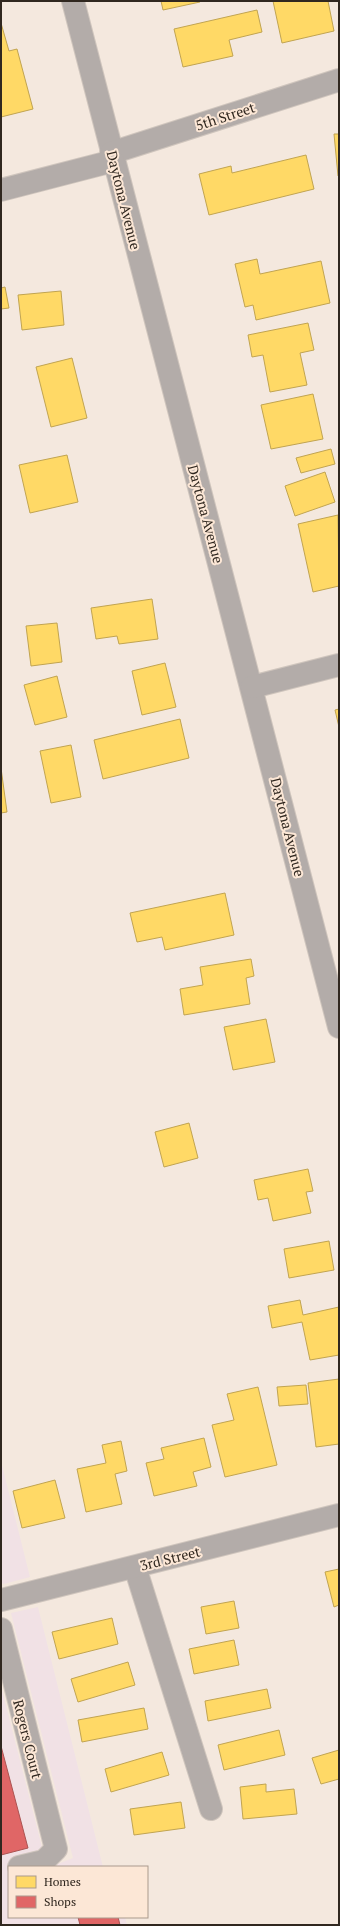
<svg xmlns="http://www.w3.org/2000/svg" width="340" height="1926" viewBox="0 0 340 1926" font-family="'PT Serif',serif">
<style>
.commercial{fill:#f1e1e5}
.homes{fill:#ffd966;stroke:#c1a451}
.shops{fill:#e06666;stroke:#ab5351}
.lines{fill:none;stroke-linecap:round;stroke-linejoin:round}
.minor-casing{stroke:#cfc5bd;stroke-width:24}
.minor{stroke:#b3aca9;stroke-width:22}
.labels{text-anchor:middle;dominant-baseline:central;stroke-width:4;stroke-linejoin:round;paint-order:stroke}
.street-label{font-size:14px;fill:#30271f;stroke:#fce7d6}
</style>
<rect width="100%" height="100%" fill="#f4e8de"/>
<g class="commercial">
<path d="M1,1461L30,1577L4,1584L1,1583Z"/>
<path d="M38,1607L103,1867H50L73,1858L11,1613Z"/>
<path d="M1,1686L47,1867H9V1917H125L127,1925H1Z"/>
</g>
<g class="homes">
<path d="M161,1H199L200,2L163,10Z"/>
<path d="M273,1H328L334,31L282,43Z"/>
<path d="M257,10L262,32L229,40L233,56L183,67L174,29Z"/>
<path d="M1,23L9,51L17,49L33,109L1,117Z"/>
<path d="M334,134H339V176H338Z"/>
<path d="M306,155L314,189L209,215L199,174L231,166L232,173Z"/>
<path d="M257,259L260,274L321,261L330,303L256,320L253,305L245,307L235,264Z"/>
<path d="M5,287L9,308L1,309V288Z"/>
<path d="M61,291L64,325L22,330L18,295Z"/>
<path d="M308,323L314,350L300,353L307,385L270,392L263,355L252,357L248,335Z"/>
<path d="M72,358L87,418L51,427L36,367Z"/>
<path d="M313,394L323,439L271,449L261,405Z"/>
<path d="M331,449L335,464L301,473L296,458Z"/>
<path d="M67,455L78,502L30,513L19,465Z"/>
<path d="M325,472L335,502L295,516L285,486Z"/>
<path d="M338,515L339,586L313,592L298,524Z"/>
<path d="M152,599L158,639L119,644L117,636L96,639L91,608Z"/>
<path d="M57,623L62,662L31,666L26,626Z"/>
<path d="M165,663L176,707L142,715L132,671Z"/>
<path d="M57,676L67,717L35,725L24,685Z"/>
<path d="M339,709V727L335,710Z"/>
<path d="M180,719L189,758L103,779L94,740Z"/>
<path d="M71,745L81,797L51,803L40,751Z"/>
<path d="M1,768L7,812L1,813Z"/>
<path d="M225,893L234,935L165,950L162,937L137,942L130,913Z"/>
<path d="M251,959L254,976L246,978L250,1004L184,1015L180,989L203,985L200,967Z"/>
<path d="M266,1019L275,1062L233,1070L224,1027Z"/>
<path d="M189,1123L198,1158L164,1167L155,1132Z"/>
<path d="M308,1169L313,1191L306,1192L311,1213L273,1221L268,1198L258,1200L254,1180Z"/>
<path d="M329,1241L334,1270L289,1278L284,1249Z"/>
<path d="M300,1300L303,1315L339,1307V1355L310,1360L302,1322L272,1328L268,1306Z"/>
<path d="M339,1379V1444L316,1447L308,1383Z"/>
<path d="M306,1385L308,1404L279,1406L277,1387Z"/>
<path d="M258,1387L277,1465L225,1477L212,1425L234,1420L227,1394Z"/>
<path d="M204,1438L211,1467L193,1472L197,1486L154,1496L146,1463L164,1459L161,1448Z"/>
<path d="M121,1441L127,1471L115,1474L122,1504L86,1512L77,1469L106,1463L102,1445Z"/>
<path d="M55,1480L65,1518L22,1528L13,1491Z"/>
<path d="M339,1569V1605L334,1607L325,1572Z"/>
<path d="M234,1601L239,1628L206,1634L201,1607Z"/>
<path d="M112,1618L118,1644L59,1659L52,1632Z"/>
<path d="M234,1640L239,1665L194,1674L189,1649Z"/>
<path d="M128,1662L135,1685L78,1702L71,1679Z"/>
<path d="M267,1689L271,1708L208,1721L205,1701Z"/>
<path d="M144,1708L148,1729L82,1742L78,1720Z"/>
<path d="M279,1730L285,1755L224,1770L218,1745Z"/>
<path d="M339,1750V1779L321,1784L312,1758Z"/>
<path d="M162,1752L169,1775L111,1792L105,1769Z"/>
<path d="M266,1784V1792L294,1789L297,1814L243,1819L240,1787Z"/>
<path d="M181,1802L185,1828L134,1835L130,1809Z"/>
</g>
<g class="shops">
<path d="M1,1746L28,1848L1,1855Z"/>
<path d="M78,1917H118L120,1925H80Z"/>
</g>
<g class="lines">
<defs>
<g id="minor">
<path d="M73,1L339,1027"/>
<path d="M111,153L339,80"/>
<path d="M1,190L113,161"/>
<path d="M252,687L339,665"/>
<path d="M135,1567L211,1809"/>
<path d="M1,1600L339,1515"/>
<path d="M1,1629L56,1849L44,1861L19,1867"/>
</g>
</defs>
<use href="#minor" class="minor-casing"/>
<use href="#minor" class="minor"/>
</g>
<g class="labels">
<g class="street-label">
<text transform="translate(225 116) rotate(-18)">5th Street</text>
<text transform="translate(124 200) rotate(76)">Daytona Avenue</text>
<text transform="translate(206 514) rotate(75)">Daytona Avenue</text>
<text transform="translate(288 827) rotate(76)">Daytona Avenue</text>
<text transform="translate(170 1558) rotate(-14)">3rd Street</text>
<text transform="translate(28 1739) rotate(76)">Rogers Court</text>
</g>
</g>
<rect width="340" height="1926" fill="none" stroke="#30271f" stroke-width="4"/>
<rect x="8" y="1866" width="140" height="52" fill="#fce7d6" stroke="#aa9a8d"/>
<rect x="16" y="1876" width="20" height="12" fill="#ffd966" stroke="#aa9a8d"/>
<text x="44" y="1886" font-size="12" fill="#30271f">Homes</text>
<rect x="16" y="1896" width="20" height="12" fill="#e06666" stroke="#aa9a8d"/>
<text x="44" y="1906" font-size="12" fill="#30271f">Shops</text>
</svg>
